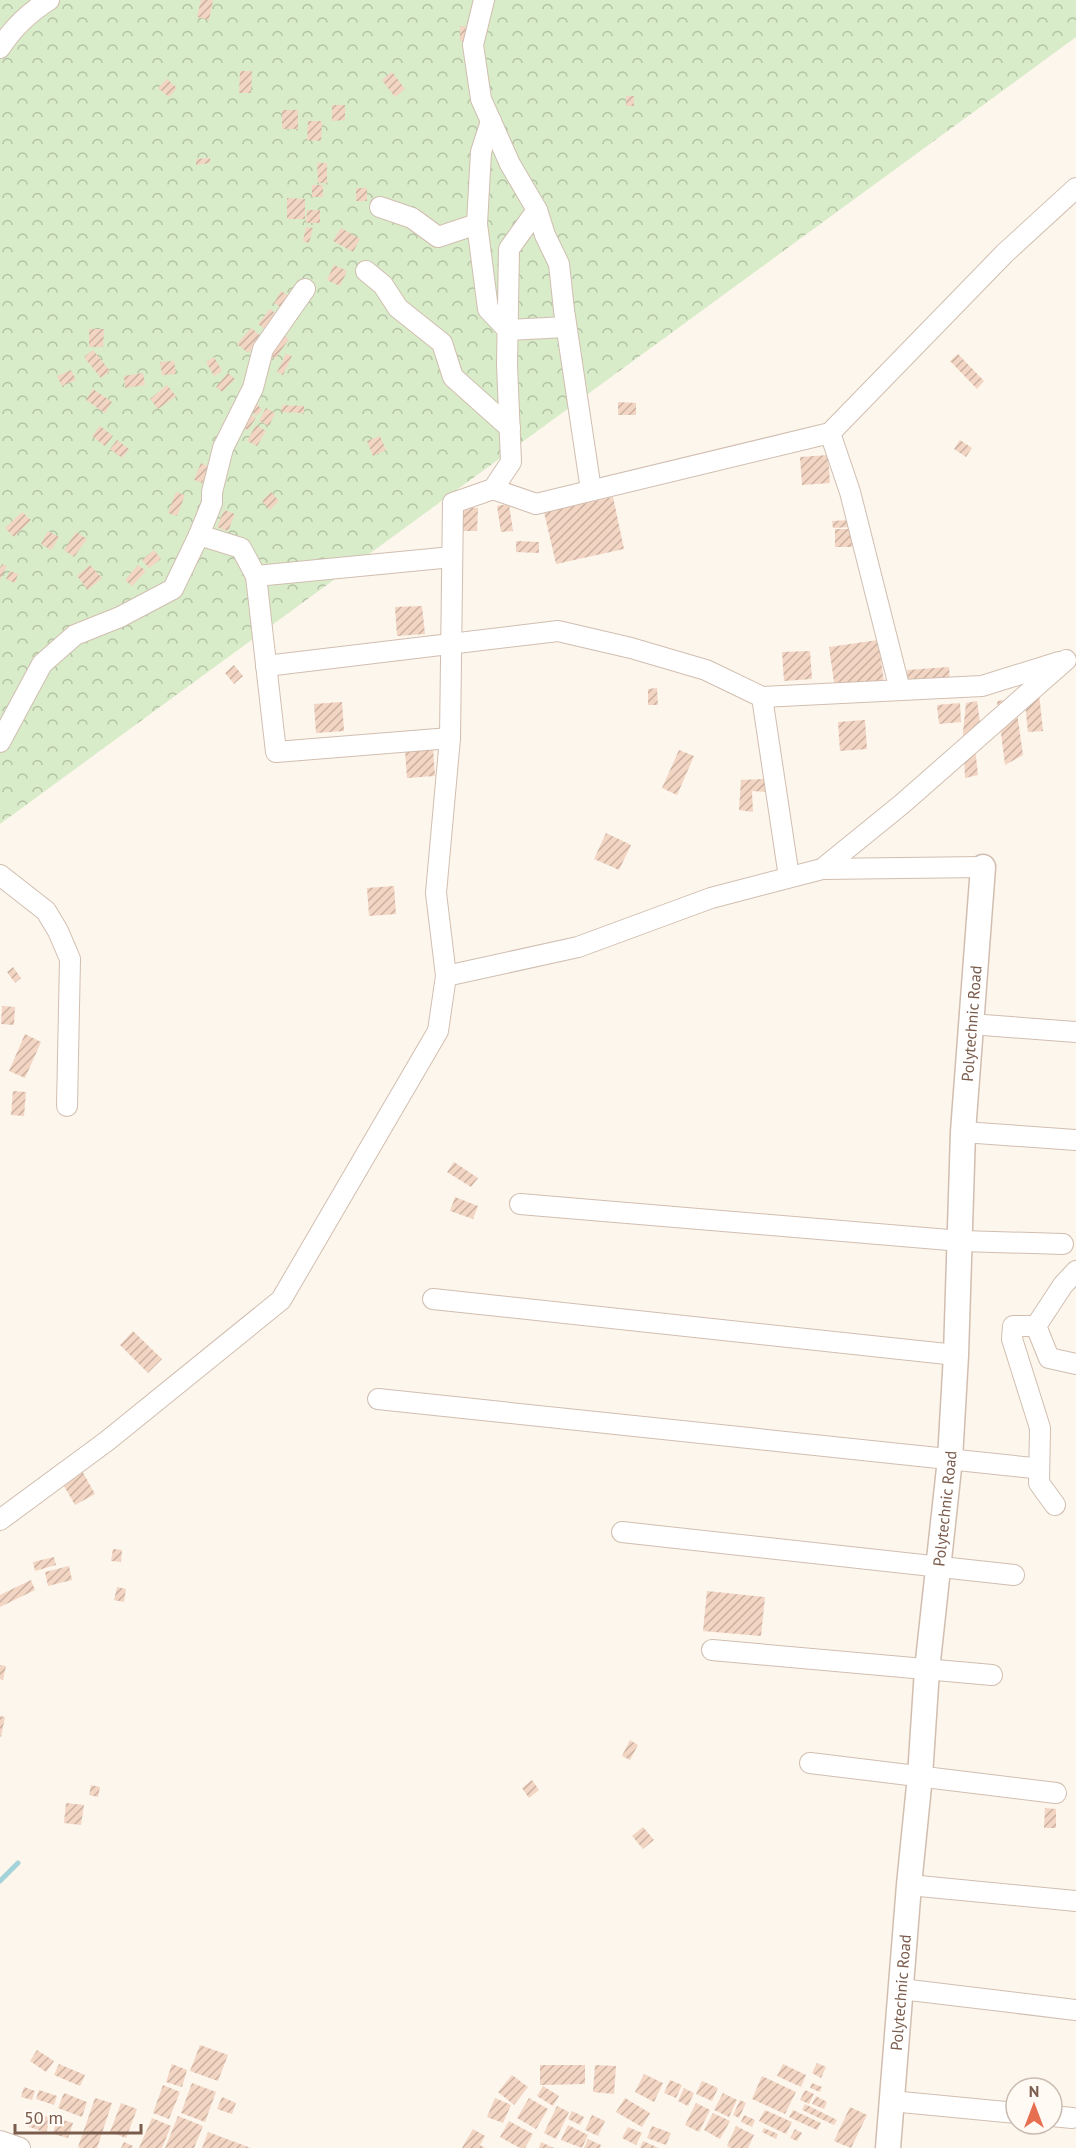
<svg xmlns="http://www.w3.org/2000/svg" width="1076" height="2148" viewBox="0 0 1076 2148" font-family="'PT Sans',sans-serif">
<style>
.forest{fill:url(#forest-crowns)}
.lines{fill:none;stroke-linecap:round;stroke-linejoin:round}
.stream{stroke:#a5d3da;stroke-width:5}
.building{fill:url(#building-hatch)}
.minor-casing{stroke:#d1beb0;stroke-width:22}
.tertiary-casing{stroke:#d1beb0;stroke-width:27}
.minor{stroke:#fff;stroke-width:20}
.tertiary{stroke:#fff;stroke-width:24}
.labels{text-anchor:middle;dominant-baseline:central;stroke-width:4.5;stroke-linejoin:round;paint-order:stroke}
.street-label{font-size:16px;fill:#7a5c4d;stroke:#fffaf3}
</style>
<defs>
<pattern id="forest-crowns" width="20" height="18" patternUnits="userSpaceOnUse" patternTransform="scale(1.5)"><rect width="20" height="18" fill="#d8ecc9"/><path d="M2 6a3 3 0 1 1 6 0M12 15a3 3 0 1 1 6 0" fill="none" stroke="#b4c2a5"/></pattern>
<pattern id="building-hatch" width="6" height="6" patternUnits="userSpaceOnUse" patternTransform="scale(1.5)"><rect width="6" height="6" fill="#f3d5c3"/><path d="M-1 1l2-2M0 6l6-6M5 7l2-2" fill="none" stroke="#cab0a1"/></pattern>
</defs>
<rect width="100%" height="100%" fill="#fdf6ec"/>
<path class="forest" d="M0,0H1076V37L0,824Z"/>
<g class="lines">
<path class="stream" d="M0,1881L18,1863"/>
</g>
<g class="building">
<path d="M201,0H213L209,20L197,17Z"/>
<path d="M460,26L471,27V42L460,41Z"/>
<path d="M240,71H252L251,93H239Z"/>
<path d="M392,72L405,89L395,97L382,80Z"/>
<path d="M167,79L177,88L169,97L158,88Z"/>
<rect x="626" y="96" width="8" height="10"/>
<path d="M332,105H345V120L332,121Z"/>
<rect x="282" y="110" width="16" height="19"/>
<path d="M308,121H322L321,141L307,140Z"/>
<path d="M210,158V163L196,165V159Z"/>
<path d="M317,163H327V183H318Z"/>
<rect x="312" y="185" width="11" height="12"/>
<rect x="356" y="188" width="11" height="13"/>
<path d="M287,198L305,199V219H287Z"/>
<path d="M307,210H320V223H306Z"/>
<path d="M306,227L313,228L309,243L303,241Z"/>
<path d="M341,228L360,239L353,252L333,241Z"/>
<path d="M334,265L347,271L340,286L327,280Z"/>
<path d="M281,291L289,296L282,308L274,303Z"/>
<path d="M270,309L277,315L266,330L258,324Z"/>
<path d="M251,328L262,337L248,353L237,344Z"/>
<path d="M89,329H104L103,347H89Z"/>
<path d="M281,333L289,339L275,359L267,354Z"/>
<path d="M93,350L110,371L101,378L84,357Z"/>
<path d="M286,354L292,356L283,375L277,372Z"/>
<path d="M958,354L984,381L977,389L950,361Z"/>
<path d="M214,357L222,371L214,376L206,362Z"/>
<path d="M174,361L176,374L162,375L160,362Z"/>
<path d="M71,370L76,380L62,386L57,376Z"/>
<path d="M143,373L145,385L125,388L124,376Z"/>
<path d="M228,373L235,379L222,392L216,387Z"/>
<path d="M167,385L176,396L158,409L150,399Z"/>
<path d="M93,389L112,402L105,413L86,400Z"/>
<path d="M253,400L262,410L256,416L246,406Z"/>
<path d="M618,402L636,403V415H618Z"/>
<path d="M282,405L304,406V413L281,412Z"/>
<path d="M266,408L275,413L269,426L259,421Z"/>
<path d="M248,413L256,418L248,430L241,426Z"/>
<path d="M256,425L266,431L257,446L247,441Z"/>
<path d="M100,426L113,436L105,446L92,436Z"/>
<path d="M380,436L386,450L373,456L367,441Z"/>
<path d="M117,440L129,449L122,458L110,449Z"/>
<path d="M960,440L972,448L966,457L954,449Z"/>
<path d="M828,455L830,483L802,485L800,457Z"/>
<path d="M201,463L209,467L202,483L194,480Z"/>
<path d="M176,492L185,495L177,516L168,513Z"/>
<path d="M271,492L279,501L270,510L262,501Z"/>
<path d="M613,497L624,549L556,564L544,512Z"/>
<path d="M509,504L513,531L501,532L497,506Z"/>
<path d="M459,507L478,508L477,531H459Z"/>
<path d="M224,510L235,514L228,531L217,527Z"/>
<path d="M22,512L31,520L14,537L5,528Z"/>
<path d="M850,520V527L833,528L832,521Z"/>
<path d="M835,529H851L852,547H835Z"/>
<path d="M48,531L59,537L51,550L41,544Z"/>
<path d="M76,532L87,539L74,557L64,550Z"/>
<path d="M516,541L539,542V553L516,552Z"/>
<path d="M154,550L161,559L149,568L142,560Z"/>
<path d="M2,564L7,566L0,580V568Z"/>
<path d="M90,565L102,578L88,590L77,576Z"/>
<path d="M138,565L146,571L132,586L125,580Z"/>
<path d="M10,571L18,574L15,583L6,579Z"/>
<path d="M422,606L425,634L397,636L395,607Z"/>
<path d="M878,640L884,682L835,689L829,647Z"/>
<path d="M810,651L812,679L784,681L782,652Z"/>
<path d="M234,665L243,676L234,684L225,673Z"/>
<path d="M949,667L950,681L908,684L907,670Z"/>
<path d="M657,688L658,705H648V689Z"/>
<path d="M1039,693L1043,731L1028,732L1024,694Z"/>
<path d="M1015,699L1023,755L1005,765L997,701Z"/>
<path d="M977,701L981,730H973L978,775L965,778L963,732L966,703Z"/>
<path d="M342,702L344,731L316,733L314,704Z"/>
<path d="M960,703L961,722L939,724L937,705Z"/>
<path d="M865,720L867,749L840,751L838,722Z"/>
<path d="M433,748L435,776L407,778L405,750Z"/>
<path d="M679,750L694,756L677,795L662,788Z"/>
<path d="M767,779L768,792L752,791L753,812L739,810L741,780Z"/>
<path d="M606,833L631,845L619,870L594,859Z"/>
<path d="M394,886L396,914L369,916L367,888Z"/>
<path d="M13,967L21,978L15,983L7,972Z"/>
<path d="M2,1006L15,1007L14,1025L1,1024Z"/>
<path d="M25,1034L41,1042L25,1078L9,1071Z"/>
<path d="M13,1091L26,1092L24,1116L11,1115Z"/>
<path d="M454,1162L478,1178L471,1187L447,1172Z"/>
<path d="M455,1197L478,1206L473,1219L450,1211Z"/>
<path d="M133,1331L162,1359L148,1373L120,1345Z"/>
<path d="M81,1469L95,1494L75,1505L61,1481Z"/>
<path d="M113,1549L122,1550L121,1562L111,1561Z"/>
<path d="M54,1557L56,1565L35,1571L33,1562Z"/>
<path d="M69,1566L72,1580L48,1586L45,1572Z"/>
<path d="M31,1580L35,1590L0,1607V1595Z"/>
<path d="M117,1587L126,1589L124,1602L114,1600Z"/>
<path d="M707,1591L765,1597L761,1636L703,1631Z"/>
<path d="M0,1665L6,1666L3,1680L0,1679Z"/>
<path d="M0,1716L5,1717L1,1737L0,1736Z"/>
<path d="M630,1740L638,1745L630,1760L622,1756Z"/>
<path d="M532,1780L539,1790L529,1798L522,1788Z"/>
<path d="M91,1785L100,1787L98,1797L89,1795Z"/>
<path d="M66,1803L84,1805L81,1825L64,1823Z"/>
<path d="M1045,1808L1056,1809V1828H1044Z"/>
<path d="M643,1827L654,1840L643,1849L632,1836Z"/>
<path d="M200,2045L228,2055L218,2081L190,2071Z"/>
<path d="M37,2050L54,2061L46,2072L30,2061Z"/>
<path d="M817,2063L826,2067L821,2078L812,2073Z"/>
<path d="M59,2064L85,2075L80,2086L54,2075Z"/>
<path d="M172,2064L187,2070L182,2087L166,2082Z"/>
<path d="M783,2064L806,2075L801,2087L777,2076Z"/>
<path d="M540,2065H585V2084L540,2085Z"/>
<path d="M595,2065L616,2066L614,2094L593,2092Z"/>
<path d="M644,2074L663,2083L654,2102L635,2092Z"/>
<path d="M512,2075L528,2087L514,2105L498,2092Z"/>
<path d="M762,2076L796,2092L785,2114L752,2099Z"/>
<path d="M670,2080L682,2085L676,2098L664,2093Z"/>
<path d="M702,2081L718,2088L712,2101L696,2094Z"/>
<path d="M192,2083L216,2092L205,2122L181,2113Z"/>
<path d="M812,2083L822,2087L820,2092L810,2088Z"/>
<path d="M163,2085L180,2092L169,2119L153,2113Z"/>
<path d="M543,2086L559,2096L553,2106L537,2096Z"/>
<path d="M24,2087L35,2091L32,2100L21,2097Z"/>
<path d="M684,2088L694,2093L688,2106L678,2101Z"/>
<path d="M39,2090L57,2096L54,2105L36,2099Z"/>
<path d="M805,2090L814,2094L809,2104L800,2100Z"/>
<path d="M64,2093L87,2102L82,2117L58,2108Z"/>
<path d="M723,2093L737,2100L729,2117L714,2110Z"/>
<path d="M816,2096L827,2102L824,2109L812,2104Z"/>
<path d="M222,2097L236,2103L232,2114L217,2109Z"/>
<path d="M95,2098L112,2103L97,2148H81L78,2147Z"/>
<path d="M495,2098L511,2105L503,2123L487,2117Z"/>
<path d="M529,2098L548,2109L536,2129L517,2118Z"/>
<path d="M625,2098L650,2113L642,2127L616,2112Z"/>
<path d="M740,2100L746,2103L739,2118L733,2115Z"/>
<path d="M121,2103L137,2109L126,2138L110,2132Z"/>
<path d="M696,2103L710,2110L699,2132L685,2125Z"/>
<path d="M805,2104L837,2120L834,2125L802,2110Z"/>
<path d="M557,2106L569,2112L556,2139L544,2133Z"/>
<path d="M850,2107L867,2115L851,2148L834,2141Z"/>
<path d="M765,2110L792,2122L786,2134L759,2121Z"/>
<path d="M793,2110L821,2123L817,2130L789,2117Z"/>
<path d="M572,2111L584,2117L580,2125L568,2119Z"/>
<path d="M33,2112L51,2118L46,2133L27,2126Z"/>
<path d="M713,2113L730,2121L720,2139L704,2130Z"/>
<path d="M592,2115L605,2121L598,2136L585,2130Z"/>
<path d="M744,2115L755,2120L752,2127L741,2122Z"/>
<path d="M178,2116L203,2126L194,2148H165Z"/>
<path d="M57,2118L73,2123L68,2138L53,2134Z"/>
<path d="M152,2118L171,2126L162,2148H139Z"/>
<path d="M509,2121L533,2134L525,2148H520L500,2137Z"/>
<path d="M568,2125L588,2135L582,2148L561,2140Z"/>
<path d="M652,2126L671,2133L666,2145L647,2138Z"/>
<path d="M736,2126L754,2135L748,2148H731L727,2146Z"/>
<path d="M628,2127L642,2133L636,2145L622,2138Z"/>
<path d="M764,2128L778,2134L776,2139L762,2132Z"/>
<path d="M473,2129L485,2136L480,2145L485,2148H462Z"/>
<path d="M795,2129L802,2133L797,2141L790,2138Z"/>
<path d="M208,2132L251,2148H202Z"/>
<path d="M588,2139L601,2145L600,2148H584Z"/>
<path d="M643,2141L659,2148H640Z"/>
<path d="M124,2142L133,2146L132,2148H121Z"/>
<path d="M541,2142L554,2148H539Z"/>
</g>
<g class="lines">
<defs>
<g id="minor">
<path d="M0,48C12,29 30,12 49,0"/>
<path d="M491,121L481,152L477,224L488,309L508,330L566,327"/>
<path d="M380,207L412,218L438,237L477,224"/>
<path d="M537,210L545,235L559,264L564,310L591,490"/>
<path d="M366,271L383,285L398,308L442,343L453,377L510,428"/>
<path d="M830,433L850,492L900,690"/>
<path d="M493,489L536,504L830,433L1005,253L1076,188"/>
<path d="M199,535L212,503V492L223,448L253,388L263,349L305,289"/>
<path d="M256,576L276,752L450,738"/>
<path d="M266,666L558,631L631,648L706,670L762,697"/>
<path d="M0,742L42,664L75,635L120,617L173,589L199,535L241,548L256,576L452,557"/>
<path d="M822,869L983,867"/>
<path d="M0,875L46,911L58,931L70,959L67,1106"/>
<path d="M789,877L762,697L982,686L1059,662"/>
<path d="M446,976L578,947L711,898L822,869L902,804L1066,660"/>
<path d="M970,1024L1076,1032"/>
<path d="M963,1132L1076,1140"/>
<path d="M520,1204L961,1241L1063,1244"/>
<path d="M1076,1271L1063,1285L1036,1326L1049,1358L1076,1364"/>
<path d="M433,1299L956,1355"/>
<path d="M1036,1326H1013L1012,1339L1040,1428L1039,1483L1055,1505"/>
<path d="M378,1399L1033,1468"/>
<path d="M0,1520L107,1441L281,1300L438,1031L446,976L436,893L450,738L453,503L493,489L511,462L507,364L509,249L537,210L510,164L481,99L473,45L484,0"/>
<path d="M622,1532L1014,1575"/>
<path d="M712,1650L992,1675"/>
<path d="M810,1763L1056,1793"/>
<path d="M909,1885L1076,1901"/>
<path d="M901,1989L1076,2010"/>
<path d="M891,2101L1016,2113"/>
<path d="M1052,2116L1072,2118"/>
<path d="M0,2141L20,2148"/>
</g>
<g id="tertiary">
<path id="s1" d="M888,2148L909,1885L920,1776L927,1670L950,1459L956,1355L963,1132L983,867"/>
</g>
</defs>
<use href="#minor" class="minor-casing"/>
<use href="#tertiary" class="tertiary-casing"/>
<use href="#minor" class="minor"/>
<use href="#tertiary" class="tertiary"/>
</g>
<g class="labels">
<g class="street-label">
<text stroke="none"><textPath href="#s1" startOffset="1128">Polytechnic Road</textPath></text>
<text stroke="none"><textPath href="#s1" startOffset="642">Polytechnic Road</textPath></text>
<text stroke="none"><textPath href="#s1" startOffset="156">Polytechnic Road</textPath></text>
</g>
</g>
<g transform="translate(1034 2106)"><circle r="28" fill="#fffaf3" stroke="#cabbb1" stroke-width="1.5"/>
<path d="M0-4.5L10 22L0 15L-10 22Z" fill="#e76f51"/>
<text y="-9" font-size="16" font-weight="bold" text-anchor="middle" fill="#7a5c4d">N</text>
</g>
<path d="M15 2124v9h126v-9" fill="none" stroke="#7a5c4d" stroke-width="3"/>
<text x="24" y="2124" font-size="18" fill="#7a5c4d" stroke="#fffaf3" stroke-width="4.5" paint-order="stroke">50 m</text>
</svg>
